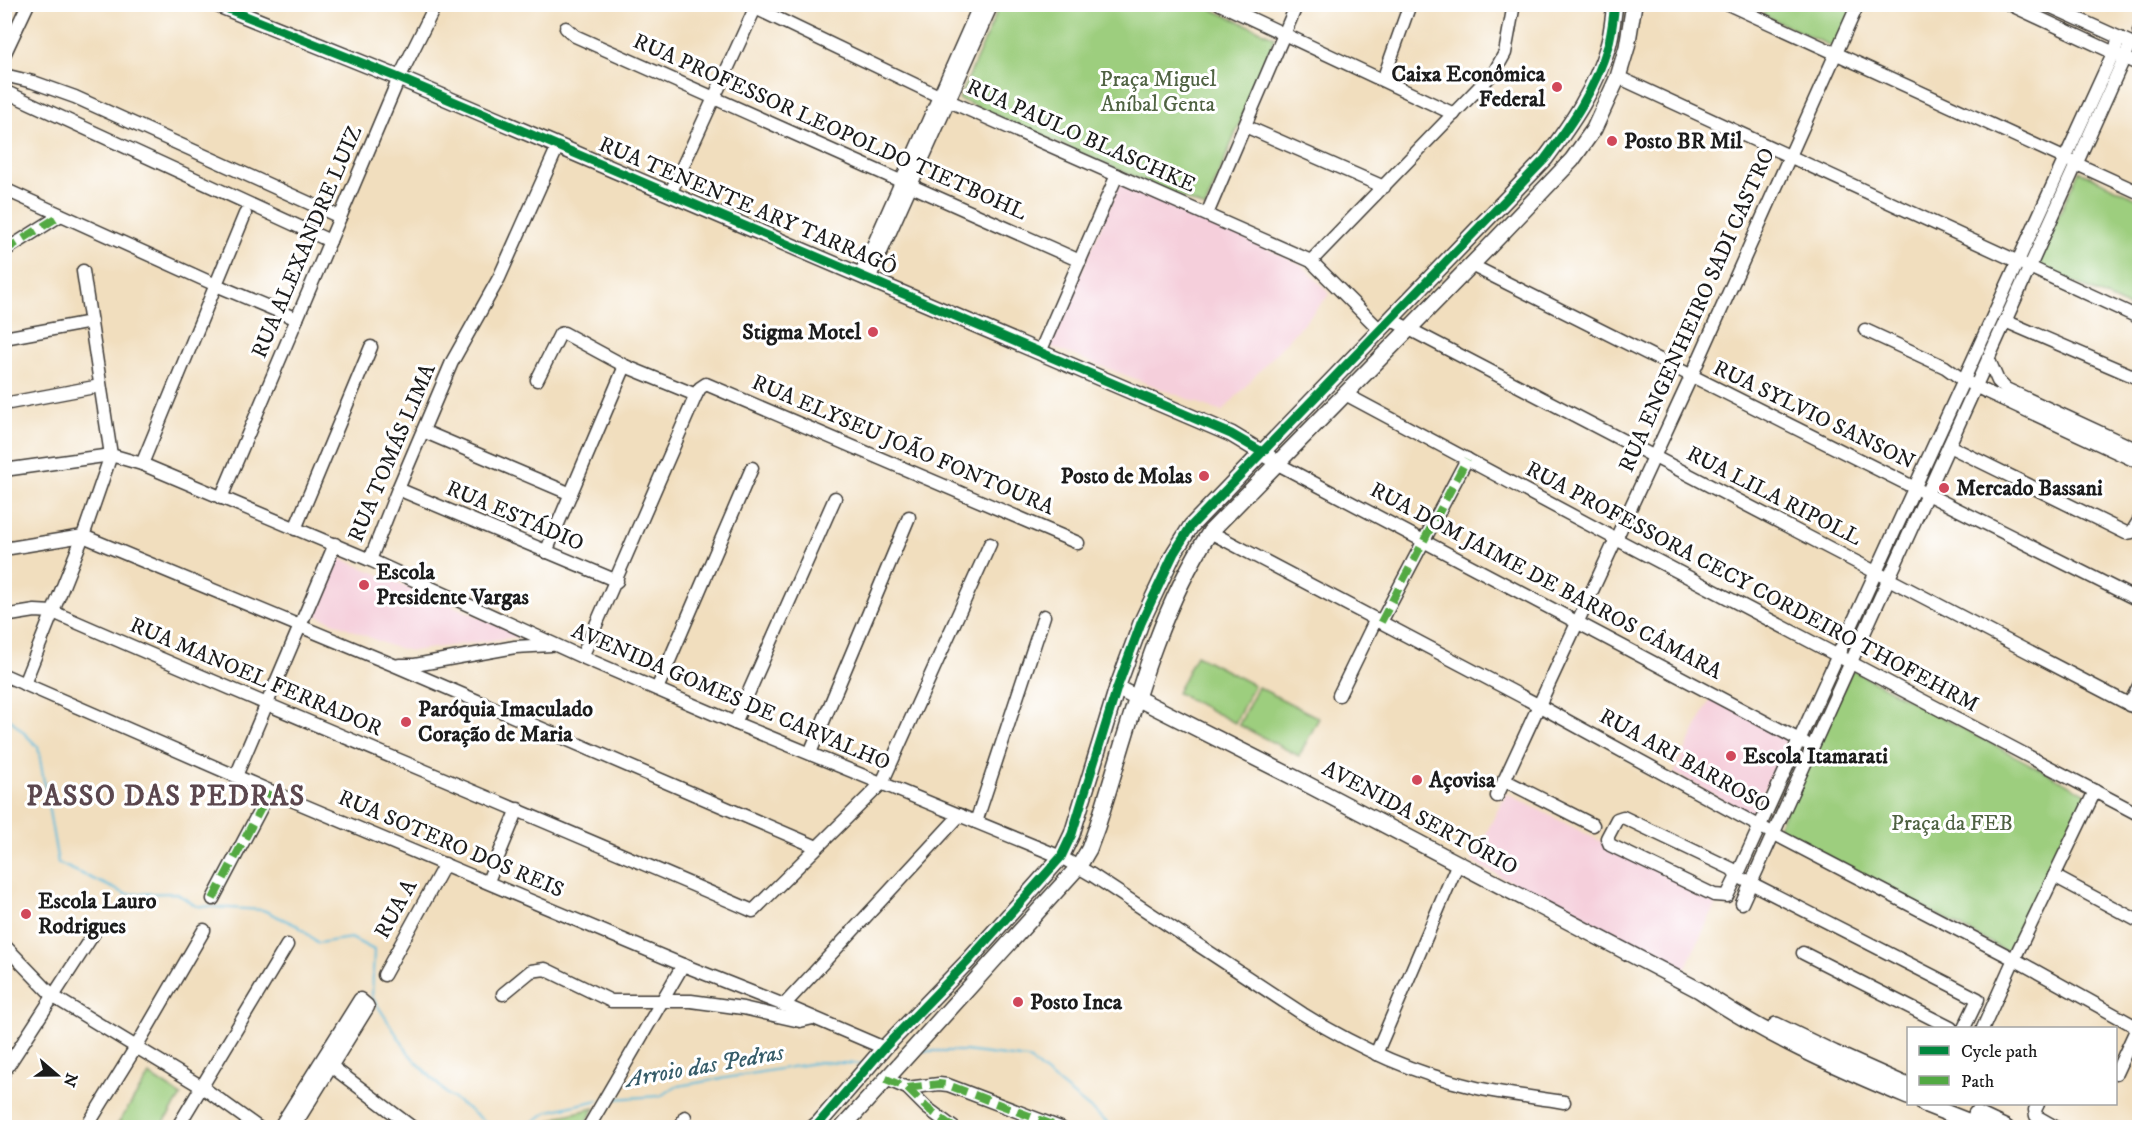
<svg xmlns="http://www.w3.org/2000/svg" width="2144" height="1132" viewBox="0 0 2144 1132" font-family="'IM FELL DW Pica',serif">
<style>
.built{fill:#f5cfdb}
.green{fill:#9dce7e;stroke:#5c754d;stroke-width:1.5}
.lines{fill:none;stroke-linecap:round;stroke-linejoin:round}
.stream{stroke:#5ebbdc;stroke-width:2}
.minor-casing{stroke:#3c3934;stroke-width:15}
.major-casing{stroke:#3c3934;stroke-width:18}
.minor{stroke:#fff;stroke-width:12}
.major{stroke:#fff;stroke-width:15}
.quiet{stroke:#52a943;stroke-width:8;stroke-dasharray:15 8;stroke-linecap:butt}
.cycleway-casing{stroke:#fff;stroke-width:13}
.cycleway{stroke:#00873e;stroke-width:9}
.poi-dot{fill:#d1495b;stroke:#fff;stroke-width:2}
.labels{text-anchor:middle;dominant-baseline:central;stroke-width:6;stroke-linejoin:round;paint-order:stroke}
.poi-label{font-size:22px;font-weight:bold;fill:#1c1c1c;stroke:#fff;text-anchor:start}
.park-label{font-size:22px;fill:#506343;stroke:#fff}
.street-label{font-size:22px;fill:#1c1c1c;stroke:#fff}
.water-label{font-size:24px;font-style:italic;fill:#365c69;stroke:#fff}
.district-label{font-size:28px;font-weight:bold;letter-spacing:1.5px;fill:#5b474e;stroke:#fff}
</style>
<rect width="100%" height="100%" fill="#fff"/>
<filter id="ink" filterUnits="userSpaceOnUse"><feTurbulence type="fractalNoise" baseFrequency=".0167" numOctaves="2"/><feDisplacementMap in="SourceGraphic" scale="12" xChannelSelector="R" yChannelSelector="G"/><feConvolveMatrix kernelMatrix="1 2 1 2 8 2 1 2 1" color-interpolation-filters="sRGB"/></filter>
<filter id="wash" filterUnits="userSpaceOnUse"><feTurbulence type="fractalNoise" baseFrequency=".008" numOctaves="4" result="noise"/><feDisplacementMap in="SourceGraphic" scale="24" xChannelSelector="R" yChannelSelector="G"/><feGaussianBlur stdDeviation="1.35" result="paint"/><feColorMatrix in="noise" values="0 0 0 0 0 0 0 0 0 0 0 0 0 0 0 0 0 1.4 0 .05"/><feComposite in="paint" operator="in"/></filter>
<g filter="url(#wash)">
<rect width="100%" height="100%" fill="#f1debe"/>
<g class="built">
<path d="M1120,182L1301,264L1330,294L1222,412L1049,346Z"/>
<path d="M335,556L524,636L411,651L390,646L314,614Z"/>
<path d="M1712,696L1787,739L1753,816L1674,773Z"/>
<path d="M1506,793L1717,901L1684,971L1472,862Z"/>
</g>
<g class="green">
<path d="M1000,5H1202L1275,37L1205,208L959,99Z"/>
<path d="M1768,5H1855L1835,48L1763,15Z"/>
<path d="M2079,171L2139,199V312L2036,265Z"/>
<path d="M1196,655L1254,685L1235,723L1177,693Z"/>
<path d="M1852,670L2087,794L2011,954L1777,829Z"/>
<path d="M1258,687L1319,718L1299,756L1239,725Z"/>
<path d="M149,1075L181,1096L161,1127H116Z"/>
<path d="M595,1108L583,1127L539,1128L561,1116Z"/>
</g>
<g class="lines">
<g class="stream">
<path d="M4,704L9,718L38,747L58,863L126,894L176,893L196,906L263,910L298,926L318,943L351,938L374,950L372,997L410,1055L447,1094L494,1128"/>
<path d="M918,1051H965L1028,1059L1114,1128"/>
<path d="M611,1099L660,1096L678,1086L821,1062L861,1064"/>
<path d="M524,1128L549,1111L599,1100"/>
</g>
</g>
</g>
<g filter="url(#ink)">
<g class="lines">
<defs>
<g id="minor">
<path d="M747,4L949,101L1311,261L1380,330"/>
<path d="M1220,4L1454,114"/>
<path d="M1728,4L2140,193"/>
<path d="M2009,4L2140,65"/>
<path d="M2045,4L2140,47"/>
<path d="M566,28L575,36L1080,261"/>
<path d="M2139,31L2140,32"/>
<path d="M4,55L28,4"/>
<path d="M4,75L33,82L75,97L340,217"/>
<path d="M1618,77L2140,318"/>
<path d="M1383,80L1410,4"/>
<path d="M4,91L330,241"/>
<path d="M1245,126L1384,187"/>
<path d="M4,189L216,285L297,319"/>
<path d="M670,194L757,4"/>
<path d="M1207,214L1297,4"/>
<path d="M4,251L61,215"/>
<path d="M1311,261L1495,71L1505,53L1514,4"/>
<path d="M1471,265L2140,601"/>
<path d="M860,275L980,4"/>
<path d="M869,279L992,4"/>
<path d="M1390,319L2140,710"/>
<path d="M2005,321L2140,379"/>
<path d="M1865,330L1945,367L1963,380L1987,392L2140,463"/>
<path d="M4,338L91,322"/>
<path d="M1040,352L1117,175"/>
<path d="M1988,358L1998,381L2006,389L2140,451"/>
<path d="M537,380L560,334L564,333L625,366L696,395"/>
<path d="M1345,394L1616,539L2140,815"/>
<path d="M4,404L100,386"/>
<path d="M423,431L571,494"/>
<path d="M1949,446L2126,533L2132,532L2140,519"/>
<path d="M1276,463L1805,743"/>
<path d="M142,464L245,214"/>
<path d="M4,470L111,455L142,464L370,560L582,657L735,723L1061,857L1092,875L1303,1014C1356,1047 1411,1073 1473,1087C1502,1094 1534,1097 1564,1102"/>
<path d="M398,489L617,581"/>
<path d="M221,498L399,78L436,4"/>
<path d="M295,529L371,347"/>
<path d="M1210,532L1538,705L1759,826L2014,959L2140,1029"/>
<path d="M4,549L83,536L396,666L817,847"/>
<path d="M546,552L625,366"/>
<path d="M370,560L398,489L452,362L499,278L558,146"/>
<path d="M4,616L35,611L53,612C286,714 521,810 753,911L882,783L990,544"/>
<path d="M1381,622L1467,459"/>
<path d="M582,657L696,395L700,388L706,384L1078,543"/>
<path d="M399,665H415L515,647L551,645"/>
<path d="M4,675L270,791L683,965L784,1005L884,1048"/>
<path d="M24,684L83,536L111,455L83,271"/>
<path d="M657,689L752,468"/>
<path d="M1339,695L1376,619"/>
<path d="M2129,705L2140,684"/>
<path d="M735,723L835,498"/>
<path d="M810,753L909,517"/>
<path d="M236,776L335,544"/>
<path d="M1504,780L1593,825"/>
<path d="M1497,796L1691,377L1858,4"/>
<path d="M976,822L1044,616"/>
<path d="M2054,876L2140,922"/>
<path d="M488,881L518,809"/>
<path d="M213,899L270,791"/>
<path d="M1742,903L2131,43"/>
<path d="M4,945L54,997L202,1087L259,1128"/>
<path d="M1803,953L1951,1028"/>
<path d="M384,975L445,864"/>
<path d="M503,994L531,971L545,969L611,1001H691L743,1008L800,1021L813,1018"/>
<path d="M784,1005L960,815"/>
<path d="M1964,1028L1978,999L1737,876L1732,869L1623,817L1617,819L1607,838L1610,845L1714,895L1727,896L1737,876L2120,38"/>
<path d="M1983,1028L2014,959L2095,791"/>
<path d="M1376,1054L1458,863"/>
<path d="M331,1066L413,1128"/>
<path d="M4,1072L94,933"/>
<path d="M2116,1073L2137,1028"/>
<path d="M886,1079L907,1088L927,1108L954,1128"/>
<path d="M907,1088L939,1084L948,1085L1061,1128"/>
<path d="M2038,1104L2035,1110L2036,1116L2057,1128"/>
<path d="M86,1128L136,1047L204,930"/>
<path d="M177,1128L287,945"/>
<path d="M279,1128L360,999L367,1005L368,1007L293,1128"/>
<path d="M588,1128L683,965"/>
<path d="M680,1128L685,1117"/>
</g>
<g id="major">
<path d="M216,4L399,78L1231,434L1269,457"/>
<path d="M1117,688L1301,781L1699,990C1765,1035 1836,1067 1908,1097"/>
<path d="M1776,1025L1834,1053L1908,1086"/>
<path d="M1924,1104L1985,1128"/>
<path d="M1976,1114L2006,1128"/>
<path d="M813,1128L819,1123L884,1048L968,961L1061,857L1072,834L1117,688L1141,623L1174,553L1191,526L1545,159C1572,123 1595,90 1608,46C1612,33 1613,18 1615,4"/>
<path d="M842,1128L1079,866L1089,849L1097,827C1129,728 1153,620 1210,532L1486,250L1572,160L1594,129L1618,77L1627,47L1634,4"/>
</g>
</defs>
<use href="#minor" class="minor-casing"/>
<use href="#major" class="major-casing"/>
<use href="#minor" class="minor"/>
<use href="#major" class="major"/>
<g class="quiet">
<path d="M4,251L61,215"/>
<path d="M1381,622L1467,459"/>
<path d="M213,899L270,791"/>
<path d="M886,1079L907,1088L927,1108L954,1128"/>
<path d="M907,1088L939,1084L948,1085L1061,1128"/>
</g>
<defs>
<g id="cycleway">
<path d="M216,4L399,78L1231,434L1262,452"/>
<path d="M813,1128L819,1123L884,1048L968,961L1061,857L1072,834L1117,688L1141,623L1174,553L1191,526L1545,159C1572,123 1595,90 1608,46C1612,33 1613,18 1615,4"/>
</g>
</defs>
<use href="#cycleway" class="cycleway-casing"/>
<use href="#cycleway" class="cycleway"/>
</g>
</g>
<g class="poi-dot">
<circle cx="1557" cy="87" r="6"/>
<circle cx="1612" cy="141" r="6"/>
<circle cx="873" cy="332" r="6"/>
<circle cx="1204" cy="476" r="6"/>
<circle cx="1944" cy="488" r="6"/>
<circle cx="364" cy="585" r="6"/>
<circle cx="406" cy="722" r="6"/>
<circle cx="1731" cy="756" r="6"/>
<circle cx="1417" cy="780" r="6"/>
<circle cx="26" cy="914" r="6"/>
<circle cx="1018" cy="1002" r="6"/>
</g>
<g class="labels">
<g class="poi-label">
<text x="1545" y="74" text-anchor="end">Caixa Econômica<tspan x="1545" dy="25">Federal</tspan></text>
<text x="1624" y="141">Posto BR Mil</text>
<text x="861" y="332" text-anchor="end">Stigma Motel</text>
<text x="1192" y="476" text-anchor="end">Posto de Molas</text>
<text x="1956" y="488">Mercado Bassani</text>
<text x="376" y="572">Escola<tspan x="376" dy="25">Presidente Vargas</tspan></text>
<text x="418" y="709">Paróquia Imaculado<tspan x="418" dy="25">Coração de Maria</tspan></text>
<text x="1743" y="756">Escola Itamarati</text>
<text x="1429" y="780">Açovisa</text>
<text x="38" y="901">Escola Lauro<tspan x="38" dy="25">Rodrigues</tspan></text>
<text x="1030" y="1002">Posto Inca</text>
</g>
<g class="park-label">
<text x="1158" y="79">Praça Miguel<tspan x="1158" dy="25">Aníbal Genta</tspan></text>
<text x="1952" y="823">Praça da FEB</text>
</g>
<g class="street-label">
<text transform="translate(830 127) rotate(24)">RUA PROFESSOR LEOPOLDO TIETBOHL</text>
<text transform="translate(1081 136) rotate(24)">RUA PAULO BLASCHKE</text>
<text transform="translate(748 206) rotate(23)">RUA TENENTE ARY TARRAGÔ</text>
<text transform="translate(307 242) rotate(-67)">RUA ALEXANDRE LUIZ</text>
<text transform="translate(1697 310) rotate(-66)">RUA ENGENHEIRO SADI CASTRO</text>
<text transform="translate(1814 415) rotate(26)">RUA SYLVIO SANSON</text>
<text transform="translate(903 445) rotate(23)">RUA ELYSEU JOÃO FONTOURA</text>
<text transform="translate(392 453) rotate(-67)">RUA TOMÁS LIMA</text>
<text transform="translate(1774 496) rotate(27)">RUA LILA RIPOLL</text>
<text transform="translate(515 516) rotate(23)">RUA ESTÁDIO</text>
<text transform="translate(1546 581) rotate(28)">RUA DOM JAIME DE BARROS CÂMARA</text>
<text transform="translate(1752 587) rotate(28)">RUA PROFESSORA CECY CORDEIRO THOFEHRM</text>
<text transform="translate(256 677) rotate(23)">RUA MANOEL FERRADOR</text>
<text transform="translate(731 697) rotate(23)">AVENIDA GOMES DE CARVALHO</text>
<text transform="translate(1685 761) rotate(29)">RUA ARI BARROSO</text>
<text transform="translate(1420 818) rotate(28)">AVENIDA SERTÓRIO</text>
<text transform="translate(451 844) rotate(23)">RUA SOTERO DOS REIS</text>
<text transform="translate(396 909) rotate(-61)">RUA A</text>
</g>
<g class="water-label">
<text transform="translate(705 1066) rotate(-10)">Arroio das Pedras</text>
</g>
<g class="district-label">
<text x="166" y="796">PASSO DAS PEDRAS</text>
</g>
</g>
<rect width="2144" height="1132" fill="none" stroke="#fff" stroke-width="24"/>
<rect x="1907" y="1027" width="210" height="78" fill="#ffffff" stroke="#a4a4a4" stroke-width="1.5"/>
<rect x="1919" y="1046" width="30" height="9" fill="#00873e" stroke="#a4a4a4" stroke-width="1.5"/>
<text x="1961" y="1057" font-size="18" fill="#1c1c1c">Cycle path</text>
<rect x="1919" y="1076" width="30" height="9" fill="#52a943" stroke="#a4a4a4" stroke-width="1.5"/>
<text x="1961" y="1087" font-size="18" fill="#1c1c1c">Path</text>
<g transform="translate(57 1075) rotate(110)" stroke="#ffffff" stroke-width="4.5" paint-order="stroke">
<path d="M0-4.5L10 22L0 15L-10 22Z" fill="#1c1c1c"/>
<text y="-9" font-size="16" font-weight="bold" text-anchor="middle" fill="#1c1c1c">N</text>
</g>
</svg>
